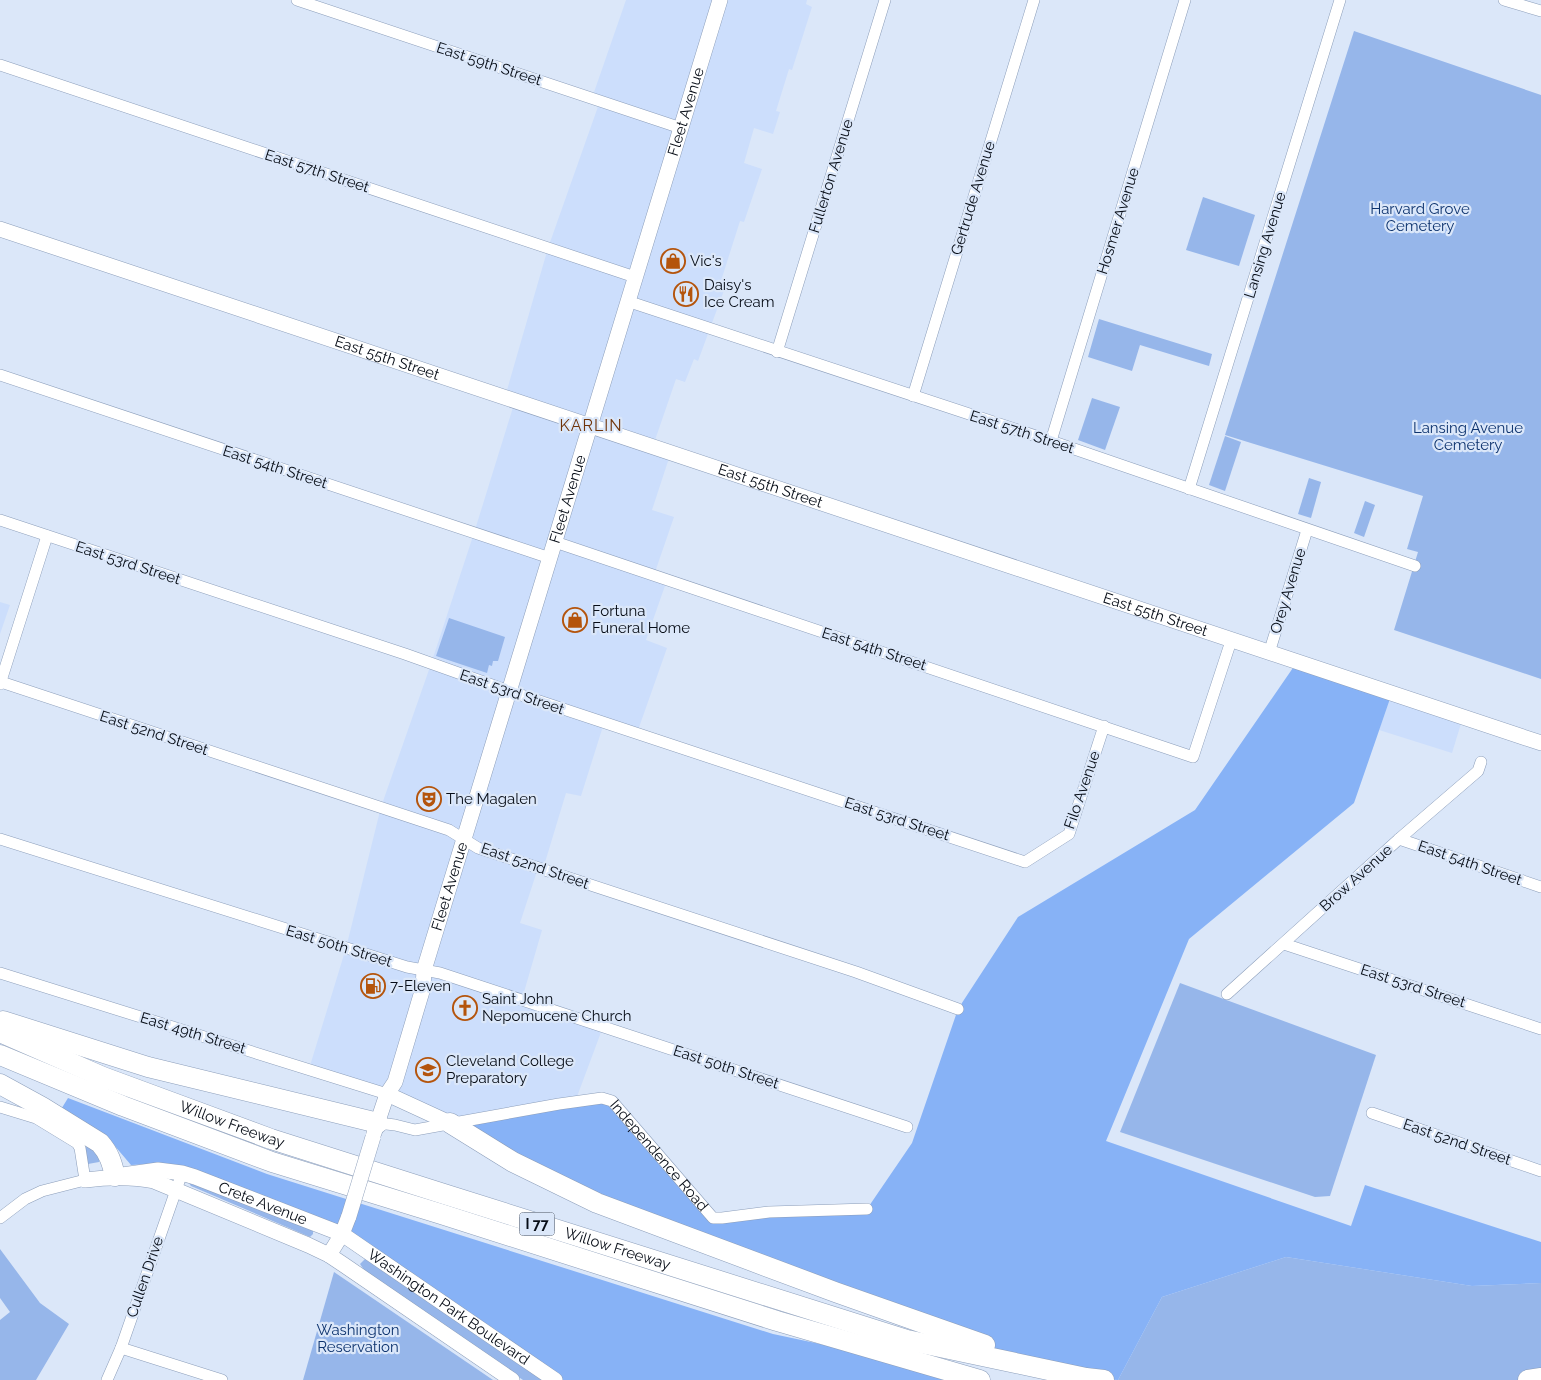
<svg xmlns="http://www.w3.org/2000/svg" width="1541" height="1380" viewBox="0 0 1541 1380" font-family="Raleway,sans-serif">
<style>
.built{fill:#ccdefc}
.green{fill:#96b6ea}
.forest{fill:#87b2f6}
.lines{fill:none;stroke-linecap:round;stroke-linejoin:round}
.street-casing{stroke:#8c9eba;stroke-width:12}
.secondary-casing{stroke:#8c9eba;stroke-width:16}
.highway-casing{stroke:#8c9eba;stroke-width:21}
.street{stroke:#fff;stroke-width:11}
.secondary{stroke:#fff;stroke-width:15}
.highway{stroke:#fff;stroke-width:20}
.secondary-bridge-casing{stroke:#8c9eba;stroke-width:16;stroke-linecap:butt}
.secondary-bridge{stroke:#fff;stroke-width:15}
.labels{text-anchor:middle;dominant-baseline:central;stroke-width:4.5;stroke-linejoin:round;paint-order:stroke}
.shield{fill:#dbe7f9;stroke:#464e5a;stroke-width:1}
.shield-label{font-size:14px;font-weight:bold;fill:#060c16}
.street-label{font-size:15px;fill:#060c16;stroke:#dbe7f9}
.park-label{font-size:15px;fill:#0d336e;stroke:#dbe7f9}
.poi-label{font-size:15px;fill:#060c16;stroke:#dbe7f9;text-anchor:start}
.neighbourhood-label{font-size:16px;letter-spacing:1px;fill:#703409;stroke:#dbe7f9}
</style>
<rect width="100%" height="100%" fill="#dbe7f9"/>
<g class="built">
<path d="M626,0H807L806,4L812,7L792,70L789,69L776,111L780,112L773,134L754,128L744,163L762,169L744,222L740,221L720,284L726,285L698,361L694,359L685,382L676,379L653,446L671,452L652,510L674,517L654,575L667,580L646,640L667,648L637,733L604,723L581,796L566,793L543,869L538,868L520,923L542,930L522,999L602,1026L600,1035L575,1102L473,1134L309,1069L346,948L381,807L431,664L474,533L515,401L505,397L548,248L600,101L592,98Z"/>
<path d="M0,602L10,605L0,634Z"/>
<path d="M1392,694L1463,717L1452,753L1379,730Z"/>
</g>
<g class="green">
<path d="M1354,31L1541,95V679L1394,630L1418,552L1407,549L1423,496L1225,435Z"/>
<path d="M1203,197L1255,215L1239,266L1186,250Z"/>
<path d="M1099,319L1212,354L1209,366L1140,345L1132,371L1088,357Z"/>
<path d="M1092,398L1120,407L1105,450L1078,440Z"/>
<path d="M1225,436L1241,442L1225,491L1209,485Z"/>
<path d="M1309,478L1321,482L1311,518L1298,514Z"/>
<path d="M1365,501L1375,505L1364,537L1354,533Z"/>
<path d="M449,618L505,637L498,661H493L492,666L489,665L487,673L436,656Z"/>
<path d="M1180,983L1376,1055L1330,1196L1315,1197L1120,1132Z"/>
<path d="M83,1140C92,1146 100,1150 99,1162L88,1164Z"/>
<path d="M191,1179L313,1231V1234L310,1237L191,1186L188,1182Z"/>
<path d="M0,1249L40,1303L69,1324L36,1380H0V1320L10,1312L0,1298Z"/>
<path d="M1286,1257L1472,1286L1541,1283V1378L1528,1380H1118L1162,1297Z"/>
<path d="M365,1259L542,1380H523L366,1273L360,1264Z"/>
<path d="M334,1272L493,1380H303Z"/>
</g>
<g class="forest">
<path d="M1297,662L1392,693L1354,803L1189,939L1106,1141L1351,1226L1365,1185L1541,1242V1283L1472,1286L1286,1257L1162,1297L1118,1380L1086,1378L972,1341L597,1203L450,1123L602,1098L708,1213L867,1209L912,1143L958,1009L1018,917L1195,810Z"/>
<path d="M68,1098L267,1174L773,1334L957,1373L971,1380H555L358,1244L151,1164L131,1165L114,1145L102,1135L60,1111Z"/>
</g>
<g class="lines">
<defs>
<g id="street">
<path d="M297,0L681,128"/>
<path d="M1504,0L1541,11"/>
<path d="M0,65L635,277"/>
<path d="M627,301L1051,441L1415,566"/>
<path d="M777,352L885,0"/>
<path d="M0,375L550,558"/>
<path d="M913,396L1034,0"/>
<path d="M1051,441L1185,0"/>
<path d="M1189,489L1340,0"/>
<path d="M0,520L405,654L509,691L1025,862L1069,834L1104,726"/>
<path d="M555,542L1193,757L1231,641"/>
<path d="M1269,653L1307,530"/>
<path d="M1,682L449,830L478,848L856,972L958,1009"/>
<path d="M0,684L47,536"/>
<path d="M0,839L407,967L440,973L907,1127"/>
<path d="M1399,839L1541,887"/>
<path d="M1284,944L1541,1029"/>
<path d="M0,973L387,1094"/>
<path d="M1227,994L1399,839L1478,771L1481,762"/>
<path d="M0,1107L36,1118L77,1143L80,1148L85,1180L42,1191L25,1199L0,1218"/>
<path d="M1372,1113L1541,1171"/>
<path id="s1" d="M378,1123L395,1125L415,1130L559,1104L602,1098L612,1101L713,1218H722L769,1212L867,1209"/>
<path d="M121,1348L222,1380"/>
<path d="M107,1380L121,1348L182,1173"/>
</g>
<g id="secondary">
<path id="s2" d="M0,229L1541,743"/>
<path d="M387,1094L450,1123"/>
<path id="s3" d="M374,1133L387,1094L395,1082L423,988L424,970L720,0"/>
<path id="s4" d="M115,1176L158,1170L182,1173L195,1177L342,1234L555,1380"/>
<path d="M85,1180C109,1177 130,1176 154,1181L308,1245L329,1255L344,1265L512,1380"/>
<path d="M329,1255L342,1234L349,1216"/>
</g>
<g id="highway">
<path d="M3,1021L148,1067L378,1123"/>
<path id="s5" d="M0,1032L103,1077L271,1139L444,1194L907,1340L1086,1378L1104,1380"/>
<path d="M0,1055L123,1106L272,1162L441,1214L777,1321L980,1380"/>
<path d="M0,1084L42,1107L100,1143C109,1153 112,1163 115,1176"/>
<path d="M450,1123L513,1162L597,1203L835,1292L985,1345"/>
<path d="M1528,1380L1541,1378"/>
</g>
</defs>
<use href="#street" class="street-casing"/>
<use href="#secondary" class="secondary-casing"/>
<use href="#highway" class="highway-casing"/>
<use href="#street" class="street"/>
<use href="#secondary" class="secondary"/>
<use href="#highway" class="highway"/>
<defs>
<path id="secondary-bridge" d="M349,1216L373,1137"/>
</defs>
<use href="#secondary-bridge" class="secondary-bridge-casing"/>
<use href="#secondary-bridge" class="secondary-bridge"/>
</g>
<defs>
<symbol id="shop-ring" viewBox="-11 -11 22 22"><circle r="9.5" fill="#dbe7f9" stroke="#b4540c" stroke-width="1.5"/><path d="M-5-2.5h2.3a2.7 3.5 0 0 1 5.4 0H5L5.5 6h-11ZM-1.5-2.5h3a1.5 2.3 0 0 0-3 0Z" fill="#b4540c"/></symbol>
<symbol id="restaurant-ring" viewBox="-11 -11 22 22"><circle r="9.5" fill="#dbe7f9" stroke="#b4540c" stroke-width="1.5"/><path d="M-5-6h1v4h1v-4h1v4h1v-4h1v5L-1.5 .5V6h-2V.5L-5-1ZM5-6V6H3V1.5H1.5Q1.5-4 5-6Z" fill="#b4540c"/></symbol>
<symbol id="theatre-ring" viewBox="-11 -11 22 22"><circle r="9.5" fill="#dbe7f9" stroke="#b4540c" stroke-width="1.5"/><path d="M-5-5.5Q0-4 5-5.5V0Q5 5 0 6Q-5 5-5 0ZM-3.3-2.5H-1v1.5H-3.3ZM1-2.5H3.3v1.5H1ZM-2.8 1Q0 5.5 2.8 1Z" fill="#b4540c"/></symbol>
<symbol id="fuel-ring" viewBox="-11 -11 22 22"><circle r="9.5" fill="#dbe7f9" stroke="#b4540c" stroke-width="1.5"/><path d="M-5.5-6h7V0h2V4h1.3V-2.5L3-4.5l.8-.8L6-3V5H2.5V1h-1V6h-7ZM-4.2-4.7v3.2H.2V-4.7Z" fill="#b4540c"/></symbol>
<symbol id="church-ring" viewBox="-11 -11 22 22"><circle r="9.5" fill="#dbe7f9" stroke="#b4540c" stroke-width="1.5"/><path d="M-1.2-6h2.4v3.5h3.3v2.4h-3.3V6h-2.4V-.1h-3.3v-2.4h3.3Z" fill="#b4540c"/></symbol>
<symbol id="school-ring" viewBox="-11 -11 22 22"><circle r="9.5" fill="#dbe7f9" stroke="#b4540c" stroke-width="1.5"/><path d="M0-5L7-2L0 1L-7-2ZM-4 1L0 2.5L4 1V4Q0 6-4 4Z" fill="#b4540c"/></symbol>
</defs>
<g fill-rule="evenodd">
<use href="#shop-ring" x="659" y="247" width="28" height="28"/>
<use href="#restaurant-ring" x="672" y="280" width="28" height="28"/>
<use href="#shop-ring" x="561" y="606" width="28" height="28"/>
<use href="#theatre-ring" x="415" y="785" width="28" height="28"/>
<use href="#fuel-ring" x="359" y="972" width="28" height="28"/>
<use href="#church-ring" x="451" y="994" width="28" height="28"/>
<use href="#school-ring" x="414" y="1056" width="28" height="28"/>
</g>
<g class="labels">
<rect class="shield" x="519.5" y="1212.5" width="35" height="23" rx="4"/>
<g class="shield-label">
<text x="537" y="1224">I 77</text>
</g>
<g class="street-label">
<text transform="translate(489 64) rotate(18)">East 59th Street</text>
<text stroke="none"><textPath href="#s3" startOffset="1069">Fleet Avenue</textPath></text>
<text transform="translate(317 171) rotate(18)">East 57th Street</text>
<text transform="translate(831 176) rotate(-73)">Fullerton Avenue</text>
<text transform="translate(973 198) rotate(-73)">Gertrude Avenue</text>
<text transform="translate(1118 221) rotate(-73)">Hosmer Avenue</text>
<text transform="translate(1265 245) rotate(-73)">Lansing Avenue</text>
<text stroke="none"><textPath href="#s2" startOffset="408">East 55th Street</textPath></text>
<text transform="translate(1022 432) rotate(18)">East 57th Street</text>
<text transform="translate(275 467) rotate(18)">East 54th Street</text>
<text stroke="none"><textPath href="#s2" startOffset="812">East 55th Street</textPath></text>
<text stroke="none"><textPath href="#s3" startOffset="664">Fleet Avenue</textPath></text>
<text transform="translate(128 563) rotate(18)">East 53rd Street</text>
<text transform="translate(1288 591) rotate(-73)">Orey Avenue</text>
<text stroke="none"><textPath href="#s2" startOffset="1218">East 55th Street</textPath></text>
<text transform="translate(874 649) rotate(18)">East 54th Street</text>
<text transform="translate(512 692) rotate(19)">East 53rd Street</text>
<text transform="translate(154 733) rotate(18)">East 52nd Street</text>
<text transform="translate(1082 790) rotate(-71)">Filo Avenue</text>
<text transform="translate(897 819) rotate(18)">East 53rd Street</text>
<text transform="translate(1470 863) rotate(19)">East 54th Street</text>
<text transform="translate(535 866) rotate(19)">East 52nd Street</text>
<text transform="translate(1356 878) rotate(-42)">Brow Avenue</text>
<text stroke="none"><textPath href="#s3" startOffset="259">Fleet Avenue</textPath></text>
<text transform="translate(339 946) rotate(17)">East 50th Street</text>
<text transform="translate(1413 986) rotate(18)">East 53rd Street</text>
<text transform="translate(193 1033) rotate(17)">East 49th Street</text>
<text transform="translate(726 1067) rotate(18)">East 50th Street</text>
<text stroke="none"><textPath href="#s5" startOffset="250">Willow Freeway</textPath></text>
<text transform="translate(1457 1142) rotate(19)">East 52nd Street</text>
<text stroke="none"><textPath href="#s1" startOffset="310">Independence Road</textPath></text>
<text stroke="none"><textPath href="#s4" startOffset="154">Crete Avenue</textPath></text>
<text stroke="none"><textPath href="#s5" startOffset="655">Willow Freeway</textPath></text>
<text transform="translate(145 1277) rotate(-71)">Cullen Drive</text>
<text stroke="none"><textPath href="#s4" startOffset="368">Washington Park Boulevard</textPath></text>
</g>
<g class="park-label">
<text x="1420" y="209">Harvard Grove<tspan x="1420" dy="17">Cemetery</tspan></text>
<text x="1468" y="428">Lansing Avenue<tspan x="1468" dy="17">Cemetery</tspan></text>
<text x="358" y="1330">Washington<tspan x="358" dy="17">Reservation</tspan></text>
</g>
<g class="poi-label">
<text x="690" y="261">Vic's</text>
<text x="704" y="285">Daisy's<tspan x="704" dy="17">Ice Cream</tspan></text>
<text x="592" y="611">Fortuna<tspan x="592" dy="17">Funeral Home</tspan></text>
<text x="446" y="799">The Magalen</text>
<text x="390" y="986">7-Eleven</text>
<text x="482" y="999">Saint John<tspan x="482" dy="17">Nepomucene Church</tspan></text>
<text x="446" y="1061">Cleveland College<tspan x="446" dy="17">Preparatory</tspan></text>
</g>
<g class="neighbourhood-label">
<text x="591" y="425">KARLIN</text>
</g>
</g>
</svg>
